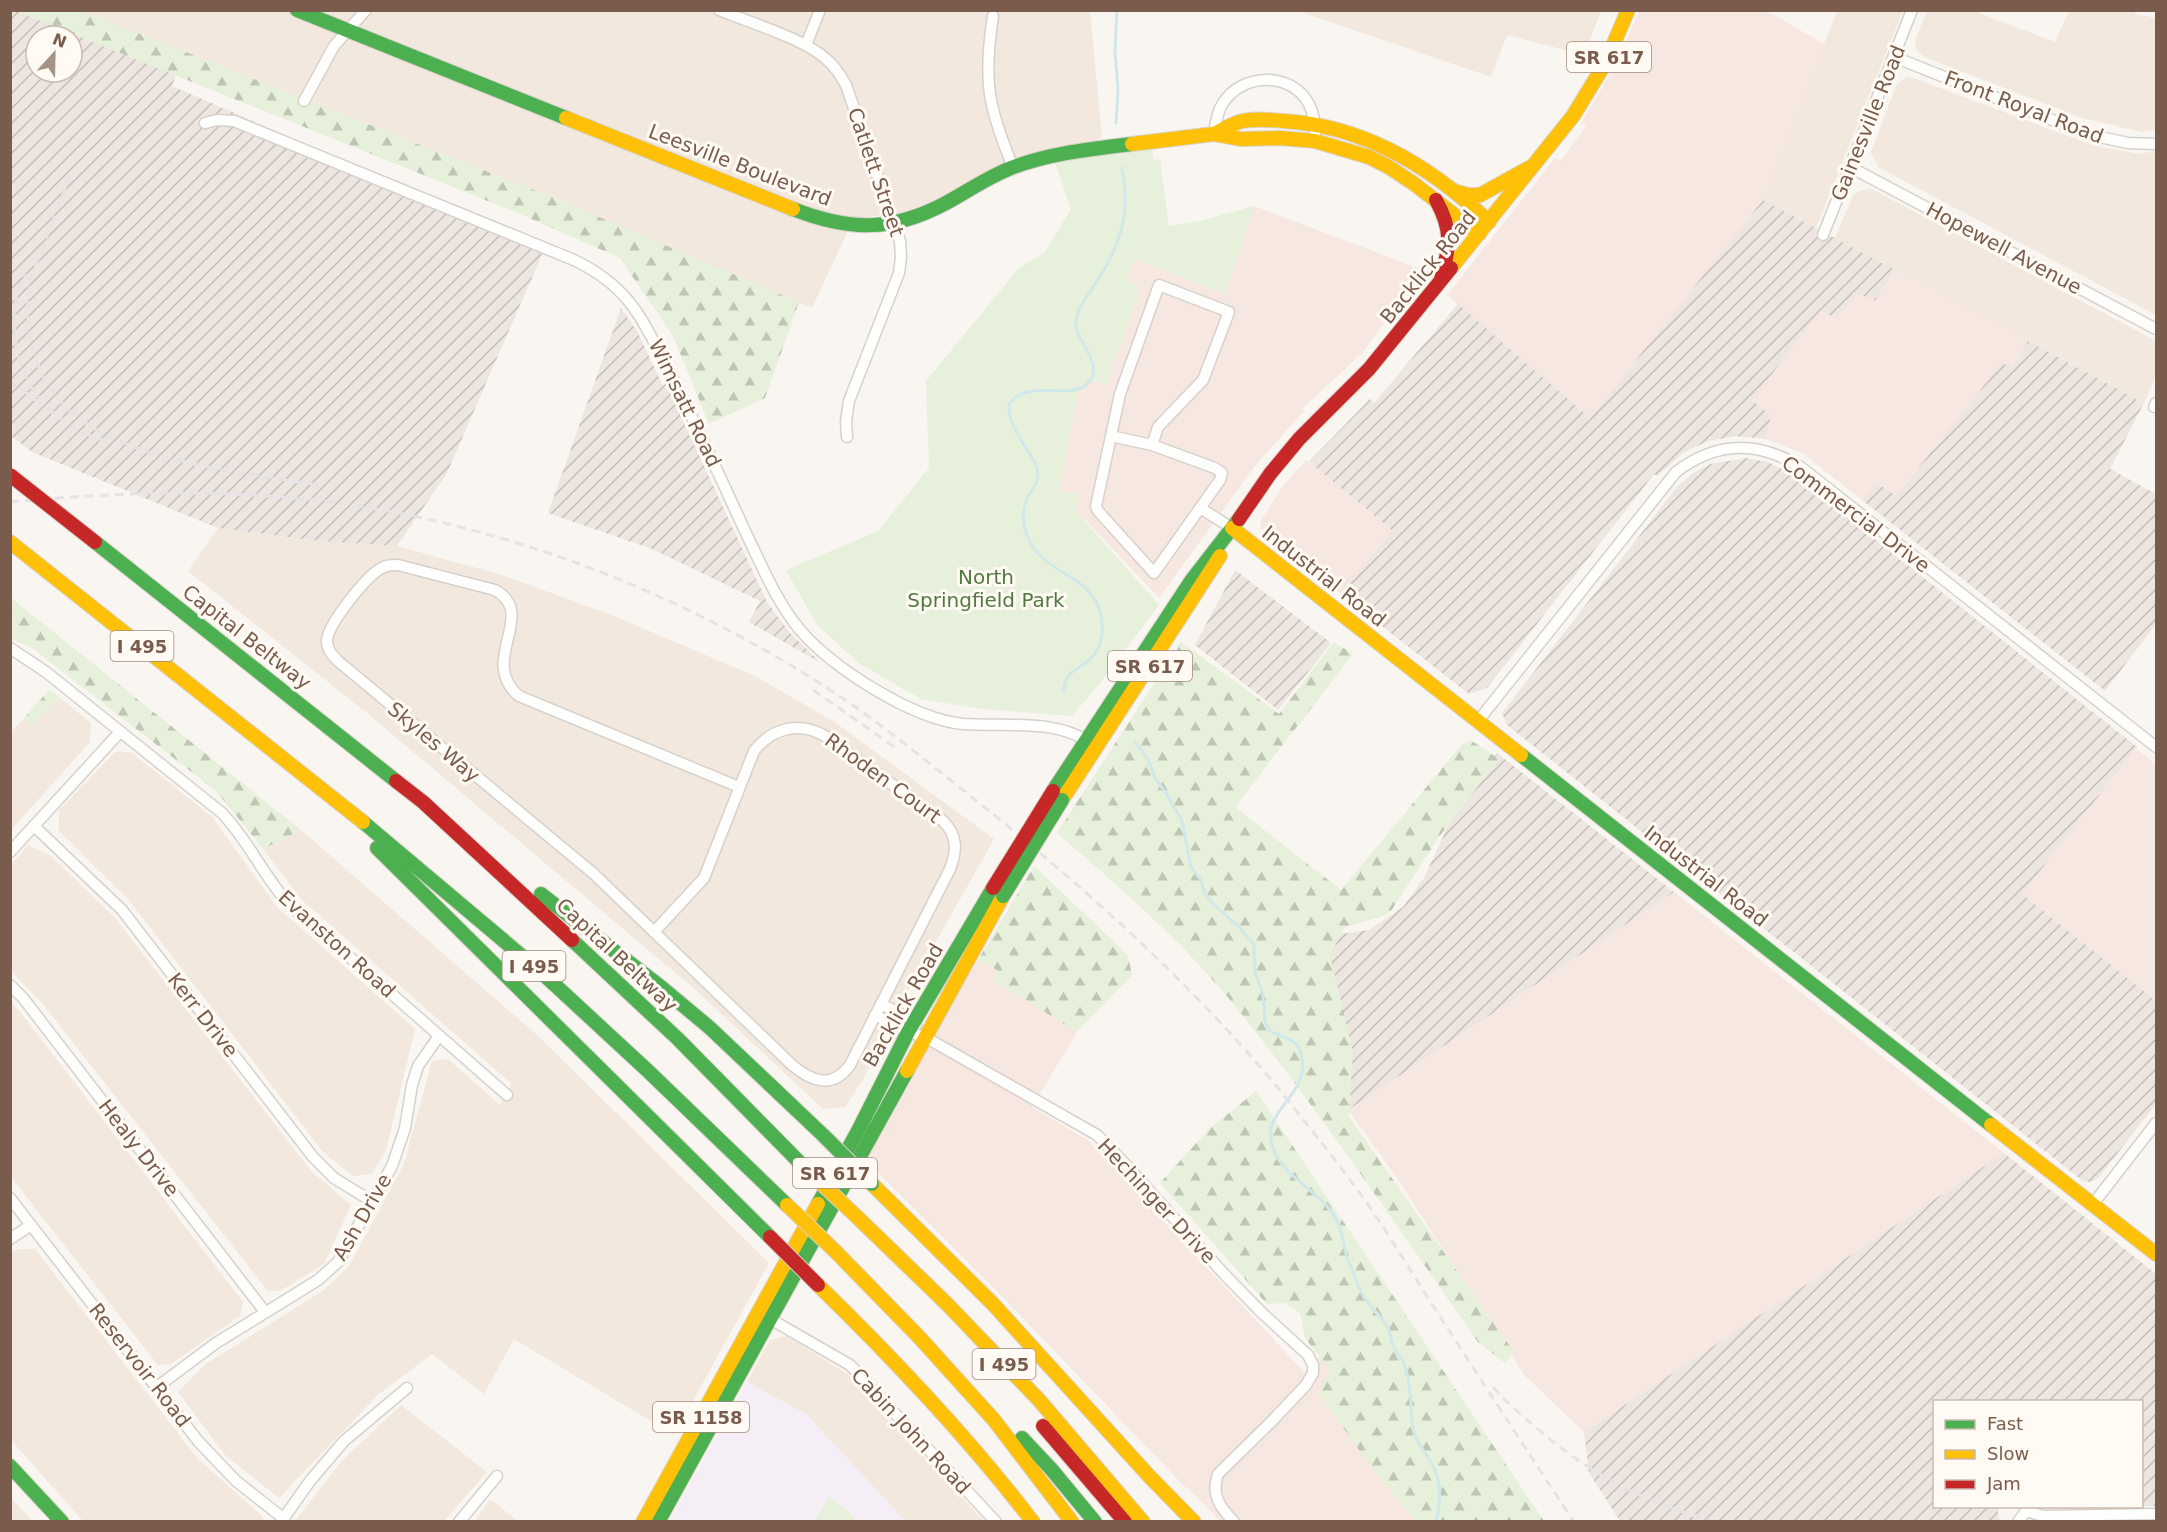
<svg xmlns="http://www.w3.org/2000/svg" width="2167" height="1532" viewBox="0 0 2167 1532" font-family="'DejaVu Sans',sans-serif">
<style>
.residential{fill:#f2e8de}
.commercial{fill:#f6e8e1}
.industrial{fill:url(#industrial-furrows);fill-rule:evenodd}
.education{fill:#f6eef6}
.green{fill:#e7f0db}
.forest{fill:url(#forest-firs)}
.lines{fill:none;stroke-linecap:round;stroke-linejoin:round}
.stream{stroke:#d0e8ea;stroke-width:3}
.street-casing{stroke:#d7d1cb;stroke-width:13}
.fast-casing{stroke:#d9d2cb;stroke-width:16}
.slow-casing{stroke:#d9d2cb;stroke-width:16}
.jam-casing{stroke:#d9d2cb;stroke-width:16}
.street{stroke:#fefefd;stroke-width:10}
.fast{stroke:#4caf50;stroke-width:14}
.slow{stroke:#ffc107;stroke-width:14}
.jam{stroke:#c62828;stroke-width:14}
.rail{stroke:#e6e3e7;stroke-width:3;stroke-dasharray:9 6;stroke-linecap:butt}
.fast-bridge-casing{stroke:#dad1cc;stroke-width:16;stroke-linecap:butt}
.slow-bridge-casing{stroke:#dad1cc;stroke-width:16;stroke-linecap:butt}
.jam-bridge-casing{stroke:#dad1cc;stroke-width:16;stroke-linecap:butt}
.fast-bridge{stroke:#4caf50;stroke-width:14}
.slow-bridge{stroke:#ffc107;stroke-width:14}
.jam-bridge{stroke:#c62828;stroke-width:14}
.labels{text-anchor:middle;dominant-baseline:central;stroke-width:6;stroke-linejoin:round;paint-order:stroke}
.shield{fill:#fffaf3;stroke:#a28b7f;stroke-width:1.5}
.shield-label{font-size:18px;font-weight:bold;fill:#7a5c4d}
.street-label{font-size:20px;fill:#7a5c4d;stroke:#fffaf3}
.park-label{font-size:20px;fill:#537a41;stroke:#fffaf3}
</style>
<defs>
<pattern id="industrial-furrows" width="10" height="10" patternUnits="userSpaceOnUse" patternTransform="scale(1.5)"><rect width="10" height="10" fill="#ede5e0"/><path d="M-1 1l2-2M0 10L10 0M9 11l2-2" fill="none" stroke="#c5bdb8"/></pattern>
<pattern id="forest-firs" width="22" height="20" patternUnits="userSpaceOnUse" patternTransform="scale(1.5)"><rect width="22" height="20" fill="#e7f0db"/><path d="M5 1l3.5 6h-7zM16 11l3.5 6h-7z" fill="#c0c6b4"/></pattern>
</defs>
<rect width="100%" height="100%" fill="#f9f5f0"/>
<g class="residential">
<path d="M82,11H1090L1102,138L905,213L854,218L812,308L552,197Z"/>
<path d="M1298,11H1601L1584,55L1507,35L1491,77Z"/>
<path d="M1837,11H1903L1816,228L1763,200Z"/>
<path d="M1927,11H1974L2055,42L2069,11H2134L2135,14L2156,18V130L2142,132L2082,118L1924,57L1916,49L1915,40Z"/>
<path d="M1908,76L2092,145L2139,154L2156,151V315L1878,167L1871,152L1897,84Z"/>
<path d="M1870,188L2156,341V376L2144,403L1835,238L1854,193Z"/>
<path d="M218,528L319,541L397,546L502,575L614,616L755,676L833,721L994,839L903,1000L863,1080L845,1107L823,1109L698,992L367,713L188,571Z"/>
<path d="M59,697L91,723L90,742L11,830V732L24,718L32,726Z"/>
<path d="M115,752H131L212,817L277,907L415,1029L386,1150L372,1174L353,1176L323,1152L128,899L59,831V810Z"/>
<path d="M301,830L538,1036L769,1263L674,1435L514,1339L484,1394L432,1354L428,1357L379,1394L279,1498L226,1456L178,1392L206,1364L324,1290L349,1266L404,1164L432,1061L448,1059L500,1105L512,1084L302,900L263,849Z"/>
<path d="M28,845L51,856L115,918L311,1171L351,1205L324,1264L280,1291H268L42,1003L11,971V865Z"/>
<path d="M11,1002L21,1013L243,1302L240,1316L171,1364L158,1365L11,1177Z"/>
<path d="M18,1249H35L198,1459L263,1517V1521H83L11,1440L10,1253Z"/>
<path d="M787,1336L849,1375L984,1521H905L806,1414L747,1382L770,1340Z"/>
<path d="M401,1405L487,1472L444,1521H295L341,1462Z"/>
<path d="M11,1498L33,1521H11Z"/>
<path d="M490,1499L518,1521H475Z"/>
</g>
<g class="commercial">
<path d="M1639,11H1767L1824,44L1763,200L1590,418L1447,295L1555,158L1561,161L1586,126L1581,123L1616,64Z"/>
<path d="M1254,206L1423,270L1362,353L1302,409L1304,411L1254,467L1159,598L1021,452L1128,255L1224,294Z"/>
<path d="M1895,270L2028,341L2012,368L2002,364L1895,497L1877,483L1862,500L1802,453L1766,439L1771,416L1752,400L1821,309L1857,293L1875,301Z"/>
<path d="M1306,460L1392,530L1341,594L1260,528L1261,520L1283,486Z"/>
<path d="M2136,748L2156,765V1001L2022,894Z"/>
<path d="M1674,892L2004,1153L1584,1432L1525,1376L1397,1178L1348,1110Z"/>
<path d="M978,960L997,970L993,980L1077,1032L1032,1107L1089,1141L1304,1372L1388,1294L1531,1521H1220L1187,1487L1186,1488L992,1286L872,1167L876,1162L862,1149Z"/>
</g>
<g class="industrial">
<path d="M10,11H16L176,75L172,86L545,248L447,473L397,546L319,541L218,528L32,452L11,436ZM36,36H72V72H36Z"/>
<path d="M1763,200L1895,270L1875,301L1857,293L1836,319L1821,310L1752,400L1771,416L1766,439L1735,436L1709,441L1684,452L1657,476L1654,474L1487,688L1469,694L1341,594L1392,530L1309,462L1370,399L1374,403L1458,304L1590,418Z"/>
<path d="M621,308L638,333L663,386L665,382L767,602L790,633L821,663L749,622L760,601L652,549L548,513Z"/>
<path d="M2028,341L2144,403L2110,469L2156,494V624L2105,691L1862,500L1877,483L1896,496L2002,363L2012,368Z"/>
<path d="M1746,458L1768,462L1793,474L2137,747L2022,894L2156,1001V1104L2099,1177L2092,1182L2083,1181L1507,725L1502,713L1677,487L1694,472L1710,464Z"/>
<path d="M1235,570L1331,643L1278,710L1195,645Z"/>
<path d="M1497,753L1674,892L1348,1110L1326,936L1369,930L1403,907L1424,878L1459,802Z"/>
<path d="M2004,1153L2156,1274V1506H2142V1402H1934V1506L1999,1507L1998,1513L2000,1521H1620L1589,1473L1584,1432Z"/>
</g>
<path class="education" d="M747,1382L806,1414L905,1521L669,1522Z"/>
<g class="green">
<path d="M1150,142L1154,160L1160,159L1169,226L1200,221L1254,206L1225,294L1135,259L1126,279L1137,285L1138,295L1106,384L1084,380L1078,394L1059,491L1079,495L1076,511L1159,605L1100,683L1072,716L982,709L921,699L860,664L817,625L786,570L878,531L929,468L926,381L1018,269L1045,252L1071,209L1053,156Z"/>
<path d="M829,1496L848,1511L856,1521H814Z"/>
</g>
<g class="forest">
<path d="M16,11H82L552,197L799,302L765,398L709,424L673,336L620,258L520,214Z"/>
<path d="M10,598H11L301,830L263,849L216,791L31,647L11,639Z"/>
<path d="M1181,642L1279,714L1334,642L1353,654L1235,807L1341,890L1463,743L1472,741L1499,759L1439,837L1389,914L1345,927L1330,955L1353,1052L1349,1117L1514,1352L1505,1363L1478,1342C1397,1227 1319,1109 1230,1000C1179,938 1118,886 1057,833Z"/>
<path d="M49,690L59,697L32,726L24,718Z"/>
<path d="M1034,866L1128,955L1132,975L1077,1032L993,980L997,970L978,960Z"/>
<path d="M1256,1091L1544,1521H1415L1371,1467L1318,1392L1330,1370L1305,1338L1300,1313L1285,1303L1267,1304L1160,1183L1208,1130Z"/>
</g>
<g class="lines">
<g class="stream">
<path d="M1116,123L1118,89L1115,51L1117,10"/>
<path d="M1064,692C1062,671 1082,669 1093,656C1103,645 1104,625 1100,612C1092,578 1051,574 1033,547C1023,531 1019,512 1029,495C1033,488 1038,483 1038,475C1037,453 1008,435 1009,404C1028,378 1068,400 1086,385C1107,366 1078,344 1076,326C1075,309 1089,295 1097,281C1121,244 1131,212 1122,168"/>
<path d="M1134,741L1148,759L1155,778L1166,793L1182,821L1191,867L1200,879L1205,893L1213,904L1240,928L1254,945L1255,972L1263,995L1265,1022L1270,1031C1278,1035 1292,1038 1298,1046C1300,1049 1301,1055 1302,1059C1309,1095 1261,1111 1272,1145C1282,1179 1320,1189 1336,1219C1342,1230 1343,1242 1346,1254C1351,1267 1356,1280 1361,1292C1367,1306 1381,1314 1388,1328C1391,1334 1391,1340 1393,1346C1395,1351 1400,1356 1403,1361C1407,1371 1409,1382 1410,1392C1412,1406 1410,1419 1414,1433C1418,1445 1426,1453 1432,1464C1442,1482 1441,1502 1436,1522"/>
</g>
<defs>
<g id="street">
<path d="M719,10C748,22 805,39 826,59C835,66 841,76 846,85L900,241L901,257L899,273L849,401L846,421L847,437"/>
<path d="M993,16C983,81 988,107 1013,167"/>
<path d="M806,45L820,10"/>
<path d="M1894,57L2090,135L2128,143L2156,144"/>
<path d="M304,101L334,46L366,10"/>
<path d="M205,123L217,120L234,121L574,260C630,287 642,319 669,371C696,423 720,477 745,531C761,564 776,601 800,630C833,668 912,719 963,724C1005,727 1054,718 1091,743"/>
<path d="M1214,134C1216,123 1217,112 1223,103C1242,73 1291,71 1309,104C1315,116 1315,128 1315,141"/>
<path d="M1850,167L2156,329"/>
<path d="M1823,235L1912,10"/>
<path d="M2154,407L2156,403"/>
<path d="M1111,436L1152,445L1215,468L1222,473L1220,480L1154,573L1098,511L1096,506L1120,394L1159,285L1229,312L1203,380L1158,427L1152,445"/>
<path d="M1200,508L1232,528"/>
<path d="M10,648L46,672L222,813C248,840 263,875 288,903L507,1095"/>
<path d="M1478,721L1676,472C1717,441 1758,440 1802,468L2156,747"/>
<path d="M34,826L122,910L313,1157L334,1178L373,1202"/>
<path d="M10,852L120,732"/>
<path d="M654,932L704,878L754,751C772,728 799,721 825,736L943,821C958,836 957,850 950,869L850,1065C833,1089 812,1082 792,1065L594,874L338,661C333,656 327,650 327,641C327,625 366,577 380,569C386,565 391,565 398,565L495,590C539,614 477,661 519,696L739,787"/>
<path d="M10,985L23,998L265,1312"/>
<path d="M881,1004L914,1021L916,1025"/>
<path d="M875,1015L908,1032L925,1037L1097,1135L1127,1166L1225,1275L1261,1312L1308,1355L1313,1365V1373L1306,1385L1272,1421L1218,1474C1211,1495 1219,1506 1234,1522"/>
<path d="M10,1198L198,1441L236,1481L283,1518"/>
<path d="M2093,1204L2156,1123"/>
<path d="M10,1239L31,1225"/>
<path d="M765,1316L850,1365L996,1522"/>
<path d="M157,1387L216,1343L318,1280L338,1262L392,1166L405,1128L412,1085L418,1066L439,1036"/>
<path d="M281,1522L310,1481L344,1441L407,1388"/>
<path d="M459,1522L497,1476"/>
<path d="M2018,1522L2026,1511L2043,1516L2156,1514"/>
</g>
<g id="fast">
<path d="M297,10L566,118"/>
<path d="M793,209C849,231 892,232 946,203C968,191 988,177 1011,168C1050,153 1091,149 1132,144"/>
<path d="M95,542L396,781"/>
<path d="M1521,755L1991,1125"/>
<path d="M1053,791L1191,581L1239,519"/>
<path d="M363,822L542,973L648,1071L787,1205"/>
<path d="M377,848L770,1237"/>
<path d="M541,894L661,987L710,1028L824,1136"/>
<path d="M572,940L678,1039L806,1169"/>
<path d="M818,1204L860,1127L908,1032L993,888"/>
<path d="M1022,1438L1052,1470L1095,1522"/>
<path d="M10,1466L62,1522"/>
<path d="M658,1522L907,1071"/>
</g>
<g id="slow">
<path d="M566,118L793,209"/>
<path d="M1214,134C1222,130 1230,125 1239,122C1253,118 1270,120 1284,121C1365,126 1432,167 1489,222"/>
<path d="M1132,144L1214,134L1241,139L1280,138L1315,141L1369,157L1387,166L1413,183L1479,234"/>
<path d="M1454,191L1468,195H1480L1529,168"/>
<path d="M1451,268L1573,116L1606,62L1628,10"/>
<path d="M1232,528L1521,755"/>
<path d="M10,542L363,822"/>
<path d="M1062,800L1220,556"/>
<path d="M907,1071L1003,896"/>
<path d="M1991,1125L2156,1254"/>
<path d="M872,1184L993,1304L1149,1476L1194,1522"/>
<path d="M855,1215L947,1304L1039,1400L1143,1522"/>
<path d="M836,1252L919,1337L994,1420L1072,1522"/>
<path d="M818,1285C895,1360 968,1437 1033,1522"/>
<path d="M643,1522L818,1204"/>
</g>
<g id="jam">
<path d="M1436,200C1453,231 1450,246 1441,279"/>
<path d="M1239,519L1270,474L1299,439L1369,369L1451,268"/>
<path d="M396,781L423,802L572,940"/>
<path d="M1043,1426L1125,1522"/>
</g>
</defs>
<use href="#street" class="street-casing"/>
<use href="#fast" class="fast-casing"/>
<use href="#slow" class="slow-casing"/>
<use href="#jam" class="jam-casing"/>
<use href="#street" class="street"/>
<use href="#fast" class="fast"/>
<use href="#slow" class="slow"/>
<use href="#jam" class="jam"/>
<g class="rail">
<path d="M71,174L30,280C22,335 36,389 84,422C105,437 130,445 154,455"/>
<path d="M26,268C23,277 19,286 17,295C9,329 17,372 40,399"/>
<path d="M10,381L76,430L107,442"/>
<path d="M147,453L216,469L318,485"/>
<path d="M10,502C97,494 183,490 269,496C475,510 684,589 854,706C900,739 944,775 988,810C1093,895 1196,988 1282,1093C1313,1132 1345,1171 1373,1212C1397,1247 1419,1285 1443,1321C1486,1388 1530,1455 1574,1522"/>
<path d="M813,690L899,750"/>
<path d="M1493,1387C1505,1401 1519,1413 1533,1425C1588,1473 1648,1506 1720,1522"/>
</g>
<defs>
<g id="fast-bridge">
<path d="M1003,896L1062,800"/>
<path d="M824,1136L872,1184"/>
</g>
<g id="slow-bridge">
<path d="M806,1169L855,1215"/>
<path d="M787,1205L836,1252"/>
</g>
<g id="jam-bridge">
<path d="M10,475L95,542"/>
<path d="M993,888L1053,791"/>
<path d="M770,1237L818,1285"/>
</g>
</defs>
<use href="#fast-bridge" class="fast-bridge-casing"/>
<use href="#slow-bridge" class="slow-bridge-casing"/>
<use href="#jam-bridge" class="jam-bridge-casing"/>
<use href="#fast-bridge" class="fast-bridge"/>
<use href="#slow-bridge" class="slow-bridge"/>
<use href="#jam-bridge" class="jam-bridge"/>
</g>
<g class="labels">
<g class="shield">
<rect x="1567" y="42" width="84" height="30" rx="4.5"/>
<rect x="110.5" y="631" width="63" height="30" rx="4.5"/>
<rect x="1108" y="651" width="84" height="30" rx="4.5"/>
<rect x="502.5" y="951" width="63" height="30" rx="4.5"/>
<rect x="793" y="1158" width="84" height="30" rx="4.5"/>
<rect x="972.5" y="1349" width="63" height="30" rx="4.5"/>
<rect x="653" y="1402" width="96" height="30" rx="4.5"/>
</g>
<g class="shield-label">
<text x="1609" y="57">SR 617</text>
<text x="142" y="646">I 495</text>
<text x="1150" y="666">SR 617</text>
<text x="534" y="966">I 495</text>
<text x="835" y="1173">SR 617</text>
<text x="1004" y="1364">I 495</text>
<text x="701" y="1417">SR 1158</text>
</g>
<g class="street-label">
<text transform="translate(2024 107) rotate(21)">Front Royal Road</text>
<text transform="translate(1868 123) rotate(-68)">Gainesville Road</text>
<text transform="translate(740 165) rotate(21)">Leesville Boulevard</text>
<text transform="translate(876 172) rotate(71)">Catlett Street</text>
<text transform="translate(2004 248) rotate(28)">Hopewell Avenue</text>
<text transform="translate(1428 267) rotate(-51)">Backlick Road</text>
<text transform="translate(685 403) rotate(64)">Wimsatt Road</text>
<text transform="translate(1856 514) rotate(37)">Commercial Drive</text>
<text transform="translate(1324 576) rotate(38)">Industrial Road</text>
<text transform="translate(247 637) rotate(38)">Capital Beltway</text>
<text transform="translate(434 742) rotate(40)">Skyles Way</text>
<text transform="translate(883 778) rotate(36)">Rhoden Court</text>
<text transform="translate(1706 876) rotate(38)">Industrial Road</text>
<text transform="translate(337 944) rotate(42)">Evanston Road</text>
<text transform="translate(617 955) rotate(43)">Capital Beltway</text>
<text transform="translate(903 1005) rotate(-60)">Backlick Road</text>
<text transform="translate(203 1015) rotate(52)">Kerr Drive</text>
<text transform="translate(139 1148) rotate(52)">Healy Drive</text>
<text transform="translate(1157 1201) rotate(47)">Hechinger Drive</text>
<text transform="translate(362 1217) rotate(-60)">Ash Drive</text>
<text transform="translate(140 1365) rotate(52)">Reservoir Road</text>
<text transform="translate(911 1431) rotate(47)">Cabin John Road</text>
</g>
<g class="park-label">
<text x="986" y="577">North<tspan x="986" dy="23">Springfield Park</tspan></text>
</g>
</g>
<rect width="2167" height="1532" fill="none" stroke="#7a5c4d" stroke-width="24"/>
<rect x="1933" y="1400" width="210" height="108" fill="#fffaf3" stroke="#cabbb1" stroke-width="1.5"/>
<rect x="1945" y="1420" width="30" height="9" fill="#4caf50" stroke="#cabbb1" stroke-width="1.5"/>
<text x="1987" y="1430" font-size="18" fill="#7a5c4d">Fast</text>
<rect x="1945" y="1450" width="30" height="9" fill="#ffc107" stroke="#cabbb1" stroke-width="1.5"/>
<text x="1987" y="1460" font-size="18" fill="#7a5c4d">Slow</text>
<rect x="1945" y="1480" width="30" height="9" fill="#c62828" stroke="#cabbb1" stroke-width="1.5"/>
<text x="1987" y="1490" font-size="18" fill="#7a5c4d">Jam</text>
<g transform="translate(54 54) rotate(22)"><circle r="28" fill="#fffaf3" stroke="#cabbb1" stroke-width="1.5"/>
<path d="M0-4.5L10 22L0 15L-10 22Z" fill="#a69286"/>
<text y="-9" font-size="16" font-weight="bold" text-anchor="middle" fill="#7a5c4d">N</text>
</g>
</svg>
